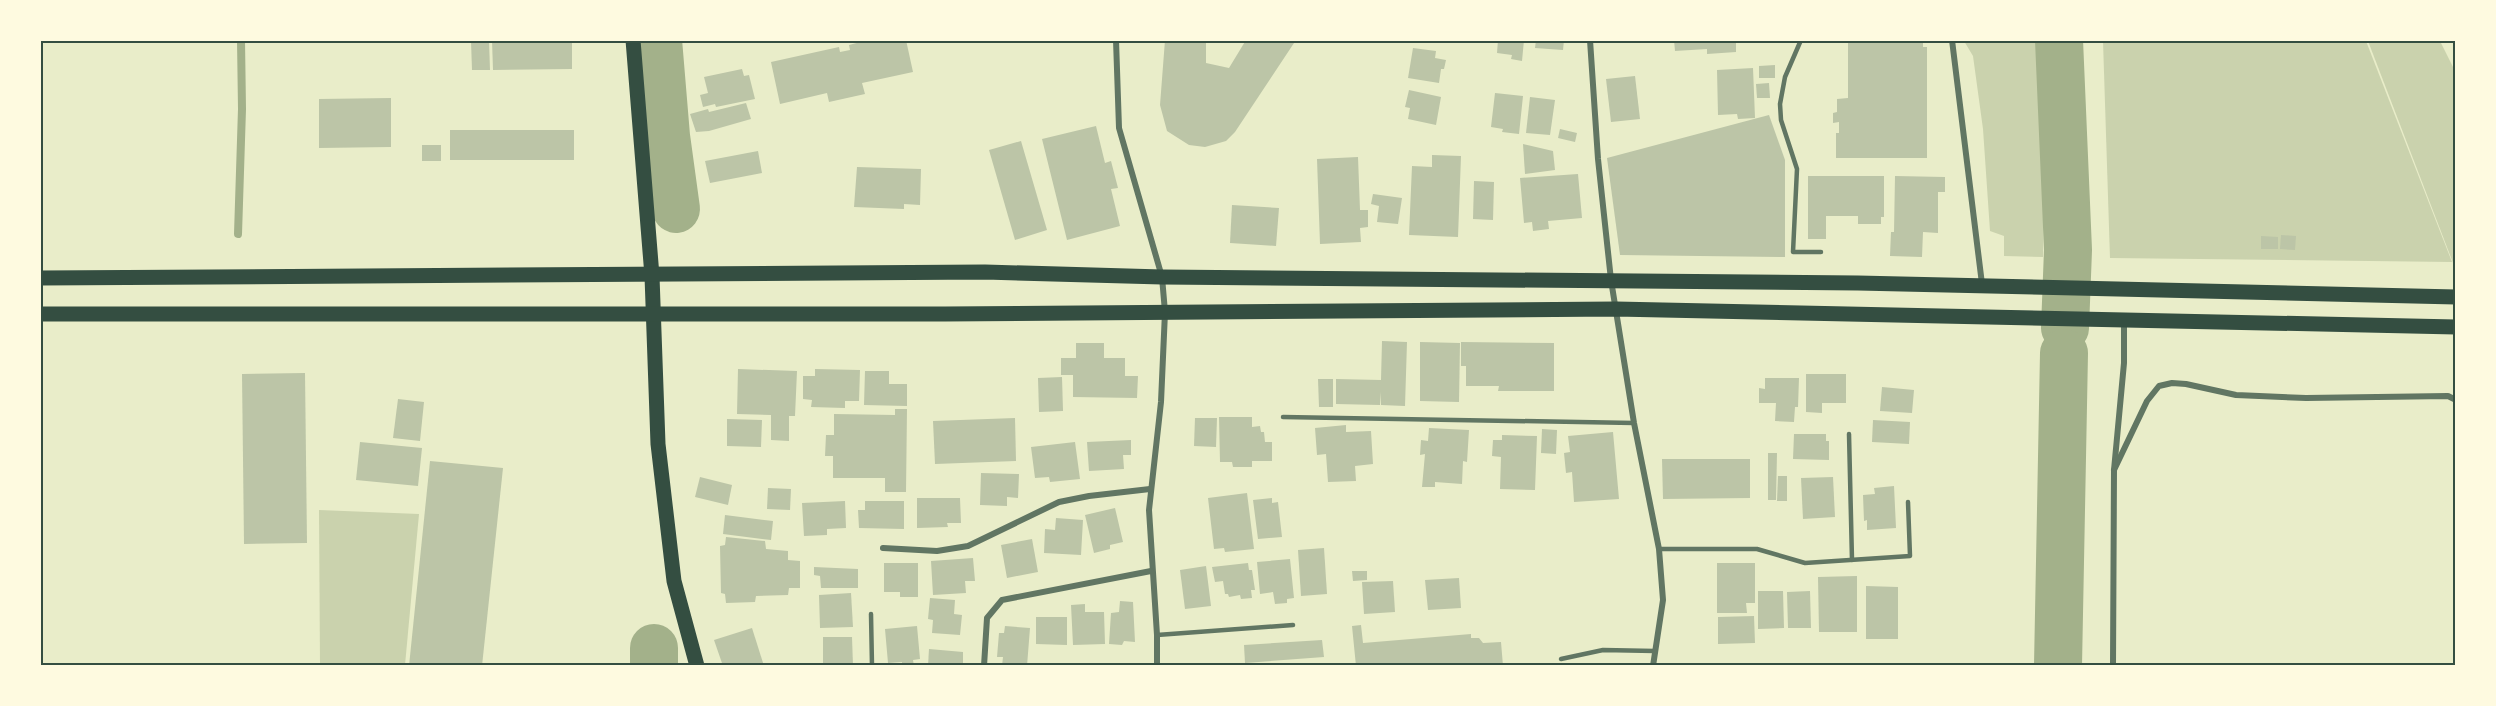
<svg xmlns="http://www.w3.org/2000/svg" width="2496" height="706" viewBox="0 0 2496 706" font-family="'Asap Condensed',sans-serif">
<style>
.green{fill:#cad2ad}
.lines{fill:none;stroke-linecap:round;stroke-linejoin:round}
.stream{stroke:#a3b18a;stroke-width:8}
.river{stroke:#a3b18a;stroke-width:48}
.building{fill:#bcc5a7}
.service{stroke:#617663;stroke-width:4.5}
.minor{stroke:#617663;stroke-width:6}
.primary{stroke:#344e41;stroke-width:15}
.neatline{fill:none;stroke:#344e41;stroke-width:2}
</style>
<rect width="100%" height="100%" fill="#e9edc9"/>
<g class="green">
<path d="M1964,41H2041L2044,156L2043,257L2004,256V236L1990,231L1983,129L1973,56Z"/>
<path d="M2103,41H2366L2452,262L2110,258Z"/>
<path d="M2368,41H2440L2455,71V268Z"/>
<path d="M319,510L419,514L405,665H320Z"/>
</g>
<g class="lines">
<path class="stream" d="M238,234L242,109L241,40"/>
<g class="river">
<path d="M658,40L666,136L676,209"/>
<path d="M2059,40L2068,250L2065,328"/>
<path d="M654,648V666"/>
<path d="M2058,666L2064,353"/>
</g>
</g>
<g class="building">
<path d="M489,40L490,70H472L471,41Z"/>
<path d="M492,40H572V69L493,70Z"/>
<path d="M868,40H906L913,72L862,83L865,94L829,102L827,93L780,104L771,62L839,47L840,52L850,50L849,45Z"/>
<path d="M1165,40H1206V63L1229,68L1246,40H1296L1235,132L1226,141L1205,147L1189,145L1167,131L1160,105Z"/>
<path d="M1498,40H1524L1522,61L1511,59L1512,55L1497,53Z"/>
<path d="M1536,40H1564L1563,50L1535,48Z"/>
<path d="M1674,40H1736V52L1707,54V49L1675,51Z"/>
<path d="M1848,40L1923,41V47H1927V158H1836V133H1839V122L1833,123V113L1837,112V99L1848,98Z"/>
<path d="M1413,48L1436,51L1435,58L1446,60L1444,69H1441L1439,83L1408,78Z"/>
<path d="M1775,65V78H1759V66Z"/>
<path d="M1753,68L1755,118L1738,119L1737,114L1718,115L1717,70Z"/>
<path d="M742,69L744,76L749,75L755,99L716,107L715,104L703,107L700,95L708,93L704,77Z"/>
<path d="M1635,76L1640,119L1611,122L1606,79Z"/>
<path d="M1769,83L1770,98H1757L1756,84Z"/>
<path d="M1409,90L1441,97L1436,125L1408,119L1410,108L1405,107Z"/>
<path d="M1495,93L1523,96L1519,134L1502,132L1503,129L1491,127Z"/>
<path d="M1530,97L1555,100L1550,135L1526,133Z"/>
<path d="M391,98V147L319,148V99Z"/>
<path d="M746,103L751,119L709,131L696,132L690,114L708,109L709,112Z"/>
<path d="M1769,115L1785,160V257L1620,255L1607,158Z"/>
<path d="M1096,126L1105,163L1111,161L1118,188L1111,189L1120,226L1067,240L1042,139Z"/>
<path d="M1560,129L1577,133L1575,142L1558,138Z"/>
<rect x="450" y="130" width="124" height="30"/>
<path d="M1021,141L1047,230L1015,240L989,150Z"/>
<path d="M1523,144L1553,151L1555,170L1525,174Z"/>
<rect x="422" y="145" width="19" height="16"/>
<path d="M758,151L762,173L710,183L705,161Z"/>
<path d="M1432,155L1461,156L1458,237L1409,235L1412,166L1432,167Z"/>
<path d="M1358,157L1360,210H1368V227L1360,228L1361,242L1320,244L1317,159Z"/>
<path d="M857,167L921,169L920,205L904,204V209L854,207Z"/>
<path d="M1578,174L1582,218L1548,221L1549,229L1533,231L1532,222L1524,223L1520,178Z"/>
<path d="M1808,176H1884V217H1881V224H1858V216H1826V239H1808Z"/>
<path d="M1895,176L1945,177V192H1938V233L1923,232L1922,257L1890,256L1891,232H1894Z"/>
<path d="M1474,181L1494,182L1493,220L1473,219Z"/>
<path d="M1373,194L1402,198L1398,224L1377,222L1379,206L1371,204Z"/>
<path d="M1232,205L1279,208L1276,246L1230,243Z"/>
<path d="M2281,235L2296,236L2295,250L2280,249Z"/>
<path d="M2261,236L2278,237V249H2261Z"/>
<path d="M1382,341L1407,342L1405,406L1381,405L1380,392V405L1336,404V379L1381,380Z"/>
<path d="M1420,342L1460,343L1459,402L1420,401Z"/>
<path d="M1461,342L1554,343V391H1498L1499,386H1466V366H1461Z"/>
<path d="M1076,343H1104V358H1125V376H1138L1137,398L1073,397V375H1061V358H1076Z"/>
<path d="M738,369L797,371L795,416H789V441L771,440V415L737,414Z"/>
<path d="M815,369L860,370L859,401H845V408L811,407L812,400L803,399V376H815Z"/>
<path d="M865,371H889V384H907V406L864,405Z"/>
<path d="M305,373L307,543L244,544L242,374Z"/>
<path d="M1806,374H1846V403H1822V413L1806,412Z"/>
<path d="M1062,377L1063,411L1039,412L1038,378Z"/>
<path d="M1765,378H1799L1798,407H1795L1794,422L1775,421L1776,403H1759V388L1765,389Z"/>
<path d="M1318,379H1333V407H1319Z"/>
<path d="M1882,387L1914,390L1912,413L1880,411Z"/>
<path d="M398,399L424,402L420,441L393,438Z"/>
<path d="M895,409H907L906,492H885V478H833V456H825L826,435H834V414L895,415Z"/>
<path d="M1219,417H1252V427L1260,426L1261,432H1264L1265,442H1272V461H1252V467H1233L1232,462H1220Z"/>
<path d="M1015,418L1016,461L935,464L933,421Z"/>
<path d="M1195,418H1217L1216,447L1194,446Z"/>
<path d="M727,419L762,420L761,447L727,446Z"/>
<path d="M1873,420L1910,422L1909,444L1872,442Z"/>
<path d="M1346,425V432L1371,431L1373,464L1355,466L1356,481L1328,482L1326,454L1317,455L1315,428Z"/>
<path d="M1429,428L1469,430L1467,462L1463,461L1462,484L1435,482V487H1422L1425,454L1420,455L1421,440L1428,441Z"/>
<path d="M1542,429L1557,430L1556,454L1541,453Z"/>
<path d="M1613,432L1619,499L1574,502L1572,472L1566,473L1564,453L1570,452L1568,436Z"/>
<path d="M1794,434H1826V441H1829V460L1793,459Z"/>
<path d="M1502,435L1537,436L1535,490L1500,489L1501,457L1492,456L1493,440H1502Z"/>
<path d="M1131,440V455H1123L1124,469L1089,471L1087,442Z"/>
<path d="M360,442L422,448L418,486L356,480Z"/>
<path d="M1075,442L1080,479L1050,482L1049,477L1035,478L1031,447Z"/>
<path d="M1768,453H1777L1776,500H1768Z"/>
<path d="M1662,459H1750V498L1663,499Z"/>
<path d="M430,461L503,468L482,666H409Z"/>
<path d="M981,473L1019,474L1018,498L1007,497V506L980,505Z"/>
<path d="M1778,476H1787V501H1777Z"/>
<path d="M700,477L732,485L728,505L695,497Z"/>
<path d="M1833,477L1835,517L1803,519L1801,478Z"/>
<path d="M1894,486L1896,528L1867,530V520L1864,521L1863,495L1875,494L1874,488Z"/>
<path d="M768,488L791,489L790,510L767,509Z"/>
<path d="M1247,493L1254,549L1225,552L1224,548L1214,549L1208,498Z"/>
<path d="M917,498H960L961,523H947L948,527L917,528Z"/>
<path d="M1272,498V503L1278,502L1282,537L1258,539L1253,500Z"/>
<path d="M845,501L846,528L827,529V535L804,536L802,503Z"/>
<path d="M865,501H904V529L859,528L858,510H865Z"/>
<path d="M1115,508L1123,542L1110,545V549L1094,553L1085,515Z"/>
<path d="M725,515L773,521L771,540L723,534Z"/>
<path d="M1056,518L1083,520L1081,555L1044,553L1045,529L1055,530Z"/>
<path d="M726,537L765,541L766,549L788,551V560L800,561V588H789L788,595L756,596L755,602L726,603L725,594L721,593L720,546L725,545Z"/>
<path d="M1032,539L1038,572L1007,578L1001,545Z"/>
<path d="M1324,548L1327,594L1301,596L1298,550Z"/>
<path d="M973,558L975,581H965L966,593L933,595L931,561Z"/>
<path d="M1290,559L1294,598L1287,599V603L1275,604L1273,592L1260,594L1257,562Z"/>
<path d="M884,563H918V597H900V592H884Z"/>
<path d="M1248,563L1249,570H1252L1255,590H1251L1252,598L1241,599L1240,595L1229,597L1228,594H1225L1223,581L1215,582L1212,567Z"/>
<path d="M1717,563H1755V603H1746L1747,613H1717Z"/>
<path d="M1206,566L1211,606L1185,609L1180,570Z"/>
<path d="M814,567L858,569V588H821L820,576L814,575Z"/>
<path d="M1352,571H1367V580L1353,581Z"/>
<path d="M1857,576V632H1819L1818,577Z"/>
<path d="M1459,578L1461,608L1428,610L1425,580Z"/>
<path d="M1393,581L1395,612L1364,614L1362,582Z"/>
<path d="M1866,586L1898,587V639H1866Z"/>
<path d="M1758,591H1783L1784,628L1758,629Z"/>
<path d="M1810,591L1811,628H1788L1787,592Z"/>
<path d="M851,593L853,627L820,628L819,595Z"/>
<path d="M930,598L955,600L954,614L962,615L960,635L932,633L933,620L928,619Z"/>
<path d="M1120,601L1133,602L1135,642L1124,641L1122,645L1109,644L1111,613L1119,612Z"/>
<path d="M1085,604V612H1104L1105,644L1073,645L1071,605Z"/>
<path d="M1754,616L1755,643L1718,644V617Z"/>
<path d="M1036,617H1067V645L1036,644Z"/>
<path d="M1361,625L1363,643L1471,634V638H1479L1483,643L1501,642L1503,666H1356L1352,626Z"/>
<path d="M917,626L920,659L913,660L914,666H902V662L888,663L885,629Z"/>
<path d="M1005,626L1030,628L1027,666H1002L1003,657H997L999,633H1004Z"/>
<path d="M752,628L764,666H723L714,640Z"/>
<path d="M823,637H852L853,666H826L823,663Z"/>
<path d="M1322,640L1324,657L1245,663L1244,645Z"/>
<path d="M929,649L963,652V666H928Z"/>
</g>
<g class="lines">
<g class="service">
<path d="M1801,40L1785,77L1780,104L1781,120L1797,169L1793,252H1821"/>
<path d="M1283,417L1634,423"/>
<path d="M1849,434L1852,560"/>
<path d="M1659,549H1757L1805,563L1910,556L1908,502"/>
<path d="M871,614L872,666"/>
<path d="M1157,635L1293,625"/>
<path d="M1561,659L1603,650L1655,651"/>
</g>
<g class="minor">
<path d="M1116,40L1119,128L1162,277L1165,312L1161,402L1149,510L1157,635V666"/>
<path d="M1590,40L1598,159L1611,280L1634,423L1659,549L1663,600L1653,666"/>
<path d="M1952,40L1982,284"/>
<path d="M2114,470L2147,401L2159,386L2172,383L2186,384L2236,395L2306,398L2448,396L2456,400"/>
<path d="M883,548L937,551L968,546L1059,502L1089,496L1150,489"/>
<path d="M984,666L987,618L1002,600L1151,571"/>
<path d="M2113,666L2114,470L2124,363V320"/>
</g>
<g class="primary">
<path d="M633,40L652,276L658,444L674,581L697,666"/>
<path d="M40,278L985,272L1162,277L1858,283L2456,297"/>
<path d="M40,314H945L1616,309L2456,327"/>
</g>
</g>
<rect width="2496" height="706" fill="none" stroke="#fefae0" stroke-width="84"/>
<rect x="42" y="42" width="2412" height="622" class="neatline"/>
</svg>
